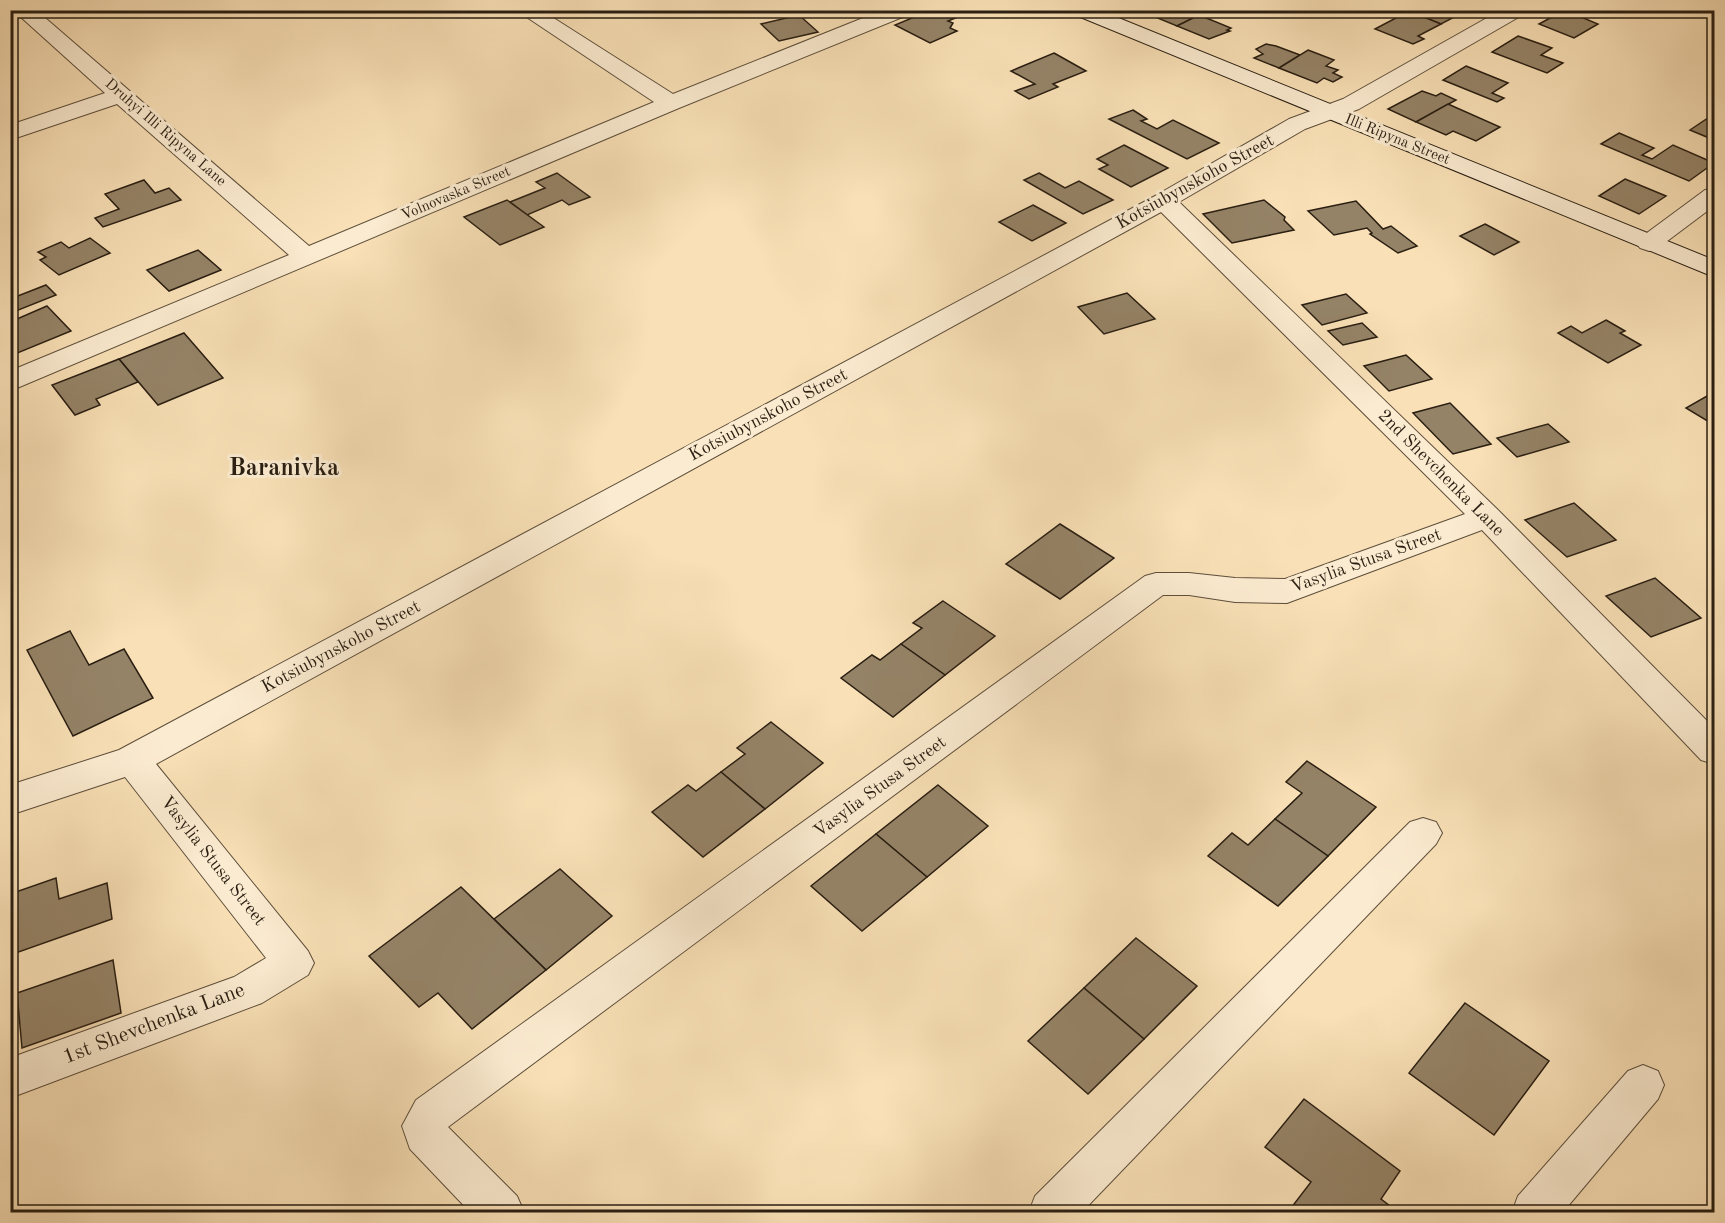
<svg xmlns="http://www.w3.org/2000/svg" width="1725" height="1223" viewBox="0 0 1725 1223" font-family="'Old Standard TT',serif">
<style>
.building{fill:#958367;stroke:#291e12;stroke-width:1.5}
.lines{fill:none;stroke-linecap:round;stroke-linejoin:round}
.street-casing{stroke:#5d4e3b;stroke-width:2}
.secondary-casing{stroke:#291e12;stroke-width:2}
.street{fill:#fbebd0;fill-rule:evenodd}
.secondary{fill:#fbebd0;fill-rule:evenodd}
.labels{text-anchor:middle;dominant-baseline:central;stroke-width:6;stroke-linejoin:round;paint-order:stroke}
.far-street-label{font-size:15px;fill:#291e12;stroke:#fbebd0}
.street-label{font-size:18px;fill:#291e12;stroke:#fbebd0}
.near-street-label{font-size:21px;fill:#291e12;stroke:#fbebd0}
.district-label{font-size:24px;font-weight:bold;fill:#291e12;stroke:#fbebd0}
</style>
<rect width="100%" height="100%" fill="#f9e0b6"/>
<filter id="stains"><feTurbulence type="fractalNoise" baseFrequency=".00333" numOctaves="4"/><feColorMatrix values="0 0 0 0 .2 0 0 0 0 .09 0 0 0 0 .02 0 0 0 .5 -.17"/></filter>
<radialGradient id="worn" r=".72"><stop offset=".6" stop-color="#630" stop-opacity="0"/><stop offset="1" stop-color="#630" stop-opacity=".3"/></radialGradient>
<g class="building">
<path d="M931,10H954L963,15L948,21L953,23L950,28L957,31L930,43L895,25Z"/>
<path d="M1145,10H1188L1199,15L1177,26L1143,12Z"/>
<path d="M1451,10L1460,14L1441,24L1409,11Z"/>
<path d="M1409,11L1441,24L1418,36L1424,39L1413,44L1375,29Z"/>
<path d="M1563,11L1574,14L1598,24L1574,38L1539,24Z"/>
<path d="M799,15L818,32L779,41L761,24Z"/>
<path d="M1199,15L1231,28L1227,30L1230,31L1209,39L1177,26Z"/>
<path d="M1518,36L1552,48L1541,55L1563,63L1547,73L1492,52Z"/>
<path d="M1266,44L1276,46L1300,55L1279,68L1254,58L1263,54L1256,49Z"/>
<path d="M1308,50L1334,60L1326,66L1338,70L1333,73L1342,77L1333,82L1324,78L1317,83L1279,68Z"/>
<path d="M1054,53L1086,71L1053,84L1058,87L1029,99L1015,91L1035,84L1011,71Z"/>
<path d="M1466,66L1508,83L1492,93L1504,98L1497,102L1443,80Z"/>
<path d="M1422,91L1436,96L1441,93L1456,100L1416,122L1388,109Z"/>
<path d="M1448,104L1500,127L1476,141L1453,131L1446,135L1416,122Z"/>
<path d="M1133,110L1147,119L1141,121L1157,129L1173,120L1219,143L1187,159L1109,119Z"/>
<path d="M1714,114V140L1690,130Z"/>
<path d="M1619,133L1654,148L1642,155L1652,159L1673,145L1714,163L1689,181L1601,144Z"/>
<path d="M1124,145L1168,168L1131,187L1099,169L1108,165L1097,159Z"/>
<path d="M557,173L590,197L569,205L562,200L527,215L510,202L545,188L536,182Z"/>
<path d="M1039,173L1065,188L1079,181L1113,200L1083,214L1024,180Z"/>
<path d="M1625,179L1666,196L1639,214L1599,196Z"/>
<path d="M144,180L155,193L169,188L181,200L103,227L95,218L119,209L105,194Z"/>
<path d="M507,200L544,227L500,245L464,217Z"/>
<path d="M1264,200L1285,217L1284,220L1294,230L1232,243L1203,214Z"/>
<path d="M1356,201L1383,229L1391,226L1417,246L1398,253L1370,234L1372,233L1367,228L1334,235L1308,211Z"/>
<path d="M1033,205L1066,223L1032,241L999,222Z"/>
<path d="M1485,224L1519,242L1494,255L1460,236Z"/>
<path d="M90,238L110,253L59,275L40,260L46,257L38,252L61,242L69,248Z"/>
<path d="M198,250L221,270L169,291L147,270Z"/>
<path d="M46,285L56,295L16,311L10,306V299Z"/>
<path d="M1127,293L1155,319L1104,334L1078,307Z"/>
<path d="M1346,294L1367,313L1322,325L1302,305Z"/>
<path d="M47,306L71,331L15,354L10,350V322Z"/>
<path d="M1606,320L1625,331L1620,333L1641,345L1608,363L1558,333L1571,326L1582,333Z"/>
<path d="M1362,323L1377,337L1343,345L1328,331Z"/>
<path d="M184,333L223,378L158,405L119,359Z"/>
<path d="M1406,355L1432,379L1389,391L1364,366Z"/>
<path d="M119,359L138,382L96,399L100,405L75,415L52,385Z"/>
<path d="M1714,392V425L1686,408Z"/>
<path d="M1450,403L1491,444L1453,454L1413,413Z"/>
<path d="M1548,424L1569,442L1517,457L1497,438Z"/>
<path d="M1574,503L1616,540L1567,557L1525,520Z"/>
<path d="M1060,524L1114,558L1060,599L1006,564Z"/>
<path d="M1655,578L1701,618L1651,637L1606,596Z"/>
<path d="M943,601L995,636L945,675L901,644L922,628L913,623Z"/>
<path d="M70,631L89,665L124,649L153,698L73,736L27,650Z"/>
<path d="M901,644L945,675L893,717L841,678L872,655L880,660Z"/>
<path d="M771,722L823,763L765,809L721,772L745,754L737,748Z"/>
<path d="M1307,761L1376,807L1328,856L1275,819L1302,793L1286,782Z"/>
<path d="M721,772L765,809L703,857L652,812L688,785L696,791Z"/>
<path d="M938,785L988,826L927,877L876,834Z"/>
<path d="M1275,819L1328,856L1278,906L1208,856L1232,833L1248,845Z"/>
<path d="M876,834L927,877L862,931L811,886Z"/>
<path d="M560,869L612,916L546,970L494,919Z"/>
<path d="M56,878L59,899L107,883L112,919L10,955V894Z"/>
<path d="M461,887L546,970L472,1029L438,993L419,1007L369,956Z"/>
<path d="M1136,938L1197,986L1144,1039L1084,988Z"/>
<path d="M113,960L121,1013L22,1048L17,993Z"/>
<path d="M1084,988L1144,1039L1088,1094L1028,1041Z"/>
<path d="M1465,1003L1549,1061L1494,1135L1409,1073Z"/>
<path d="M1304,1099L1400,1171L1381,1199L1398,1212H1288L1311,1182L1265,1147Z"/>
</g>
<g class="lines">
<defs>
<g id="street">
<path d="M13,10H36L309,246L654,102L516,10H541L673,94L883,10H913L910,14L679,108L10,391V371L289,255L117,104L10,140V125L105,93Z"/>
<path d="M1501,10H1527L1524,14L1359,109L1305,129L1179,202L1498,510L1714,728V764L1701,760L1482,530L1287,603L1235,602L1189,595H1163L448,1127L517,1196L524,1212H470L410,1149L402,1126L416,1100L1145,576L1156,573H1189L1235,578L1285,579L1465,514L1161,212L156,764L308,951L314,963L308,975L262,1003L10,1098V1058L234,977L266,958L125,777L10,815V785L119,750L1155,196L1289,119L1343,99Z"/>
<path d="M1714,188V206L1658,248L1649,251L1640,248L1636,243L1640,238L1705,190Z"/>
<path d="M1423,818L1436,822L1442,833L1436,844L1082,1212H1029L1035,1196L1410,822Z"/>
<path d="M1643,1065L1658,1071L1664,1085L1658,1099L1563,1212H1512L1518,1196L1628,1071Z"/>
</g>
<path id="secondary" d="M1070,10H1099L1714,260V277L1073,14Z"/>
</defs>
<use href="#street" class="street-casing"/>
<use href="#secondary" class="secondary-casing"/>
<use href="#street" class="street"/>
<use href="#secondary" class="secondary"/>
</g>
<g class="labels">
<g class="far-street-label">
<text transform="translate(165 133) rotate(41)">Druhyi Illi Ripyna Lane</text>
<text transform="translate(1397 140) rotate(22)">Illi Ripyna Street</text>
<text transform="translate(456 194) rotate(-23)">Volnovaska Street</text>
</g>
<g class="street-label">
<text transform="translate(1195 182) rotate(-29)">Kotsiubynskoho Street</text>
<text transform="translate(768 415) rotate(-28)">Kotsiubynskoho Street</text>
<text transform="translate(1441 473) rotate(45)">2nd Shevchenka Lane</text>
<text transform="translate(1366 561) rotate(-20)">Vasylia Stusa Street</text>
<text transform="translate(341 647) rotate(-28)">Kotsiubynskoho Street</text>
<text transform="translate(880 787) rotate(-36)">Vasylia Stusa Street</text>
<text transform="translate(213 861) rotate(52)">Vasylia Stusa Street</text>
</g>
<g class="near-street-label">
<text transform="translate(154 1024) rotate(-21)">1st Shevchenka Lane</text>
</g>
<g class="district-label">
<text x="284" y="469">Baranivka</text>
</g>
</g>
<rect width="1725" height="1223" fill="none" stroke="#f9e0b6" stroke-width="36"/>
<rect x="12" y="12" width="1701" height="1199" fill="none" stroke="#291e12" stroke-width="3"/>
<rect x="18" y="18" width="1689" height="1187" fill="none" stroke="#291e12" stroke-width="1.5"/>
<rect width="100%" height="100%" filter="url(#stains)"/>
<rect width="100%" height="100%" fill="url(#worn)"/>
</svg>
